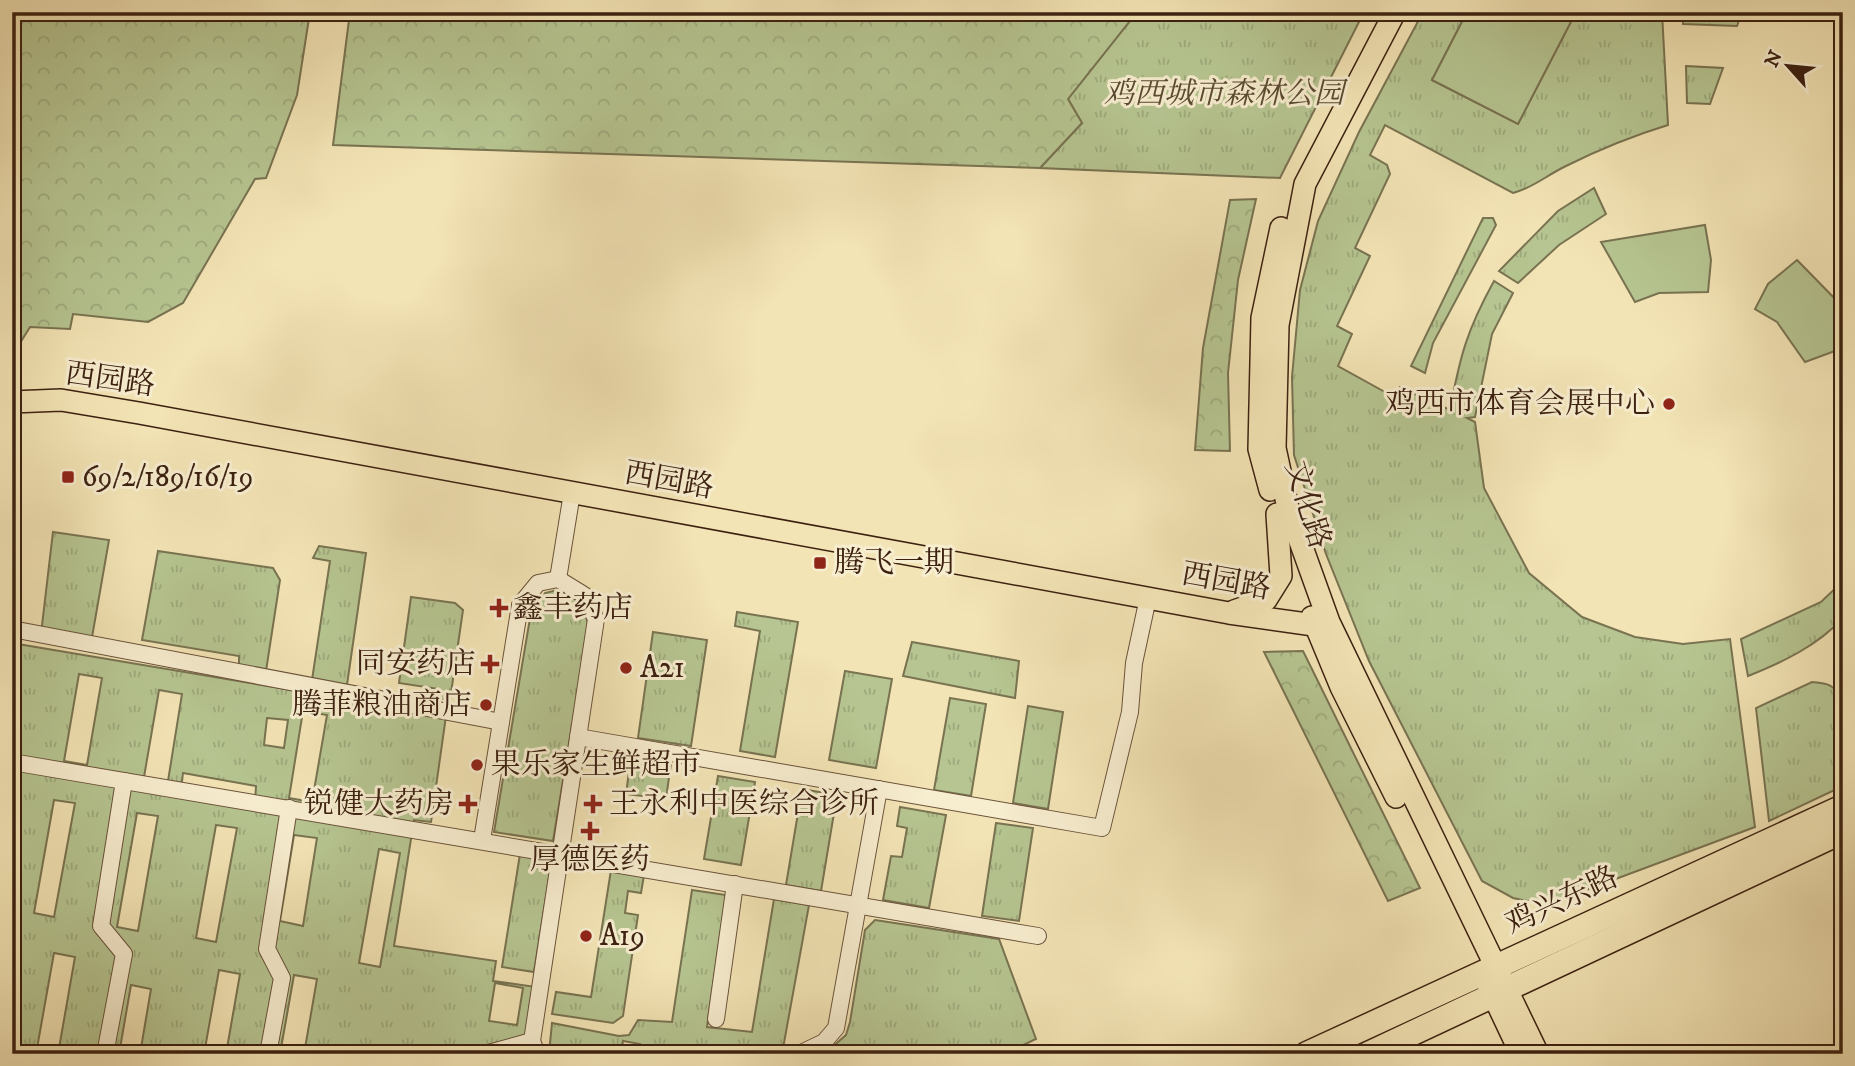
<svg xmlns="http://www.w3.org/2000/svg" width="1855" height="1066" viewBox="0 0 1855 1066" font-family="'IM FELL DW Pica','Noto Serif SC',serif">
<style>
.grass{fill:url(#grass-tufts);stroke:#797351;stroke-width:2;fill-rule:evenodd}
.forest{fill:url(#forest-crowns);stroke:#797351;stroke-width:2}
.garden{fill:#b6c591;stroke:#797351;stroke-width:2}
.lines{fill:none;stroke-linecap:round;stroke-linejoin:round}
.minor-casing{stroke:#6a523a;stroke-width:18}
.major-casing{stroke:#3c2111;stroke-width:24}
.highway-casing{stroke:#3c2111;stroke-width:27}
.minor{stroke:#f7edcf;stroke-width:16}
.major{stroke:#f3e4b5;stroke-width:21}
.highway{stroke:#f3e4b5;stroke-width:24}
.poi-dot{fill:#8f2418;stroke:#f7edcf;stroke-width:2.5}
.labels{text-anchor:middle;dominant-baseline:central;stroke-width:6;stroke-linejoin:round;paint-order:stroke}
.park-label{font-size:30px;font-style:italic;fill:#5a4a31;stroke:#f7edcf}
.street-label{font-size:30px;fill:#3c2111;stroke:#f7edcf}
.poi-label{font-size:30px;fill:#3c2111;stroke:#f7edcf;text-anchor:start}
</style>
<defs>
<pattern id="grass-tufts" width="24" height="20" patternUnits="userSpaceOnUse" patternTransform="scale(1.75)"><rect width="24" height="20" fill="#b6c591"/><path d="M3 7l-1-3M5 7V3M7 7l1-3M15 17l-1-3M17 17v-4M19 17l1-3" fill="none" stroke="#9da97c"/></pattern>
<pattern id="forest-crowns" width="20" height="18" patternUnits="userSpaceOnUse" patternTransform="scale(1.75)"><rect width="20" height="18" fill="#b6c591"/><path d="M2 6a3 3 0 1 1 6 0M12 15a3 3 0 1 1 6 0" fill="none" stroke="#9da97c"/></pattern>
</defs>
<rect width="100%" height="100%" fill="#f3e4b5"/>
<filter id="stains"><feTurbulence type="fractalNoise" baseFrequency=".00286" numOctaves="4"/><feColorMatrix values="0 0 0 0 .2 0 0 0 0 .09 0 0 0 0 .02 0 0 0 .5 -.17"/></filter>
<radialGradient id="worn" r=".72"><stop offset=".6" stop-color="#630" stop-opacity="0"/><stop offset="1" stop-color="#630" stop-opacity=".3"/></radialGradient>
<g class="grass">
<path d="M1137,12H1364L1280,178L1040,168L1082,123L1068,99Z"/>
<path d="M1423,12H1467L1432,80L1518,124L1576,12H1662L1668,125C1632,136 1600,149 1566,166C1547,175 1533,188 1513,193L1385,125L1370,155L1387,165L1390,174L1355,248L1370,256L1337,326L1352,334L1338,366L1394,397L1400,387L1450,410C1460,356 1467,330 1494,281L1513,293L1492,334L1475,417L1467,418L1475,422L1484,488L1529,573L1582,617L1635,637L1683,644L1730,639L1755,827L1546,905L1513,898L1482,881L1369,661L1326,554L1294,455L1292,377L1300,290L1318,221L1359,132Z"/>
<path d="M1683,12H1742L1737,26L1683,24Z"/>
<path d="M1686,66L1723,68L1710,104L1687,103Z"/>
<path d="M1594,188L1606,214L1559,245L1518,283L1499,271L1558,211Z"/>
<path d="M1483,218H1493L1496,225L1433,343L1425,373L1411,366Z"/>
<path d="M53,532L109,540L91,643L41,634Z"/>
<path d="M319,546L366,553L347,685L312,680L330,561L313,558Z"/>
<path d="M158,551L273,568L280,580L266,671L239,667V656L142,640Z"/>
<path d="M1843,581V618C1817,646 1783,662 1748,676L1741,639L1821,602Z"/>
<path d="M561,589C577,599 588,609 588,629L553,841L494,832L530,618L545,593Z"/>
<path d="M411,597L455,603L463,610L450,700L438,698L439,689L399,683Z"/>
<path d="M737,612L798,622L775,757L740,751L760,631L735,626Z"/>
<path d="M653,632L707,640L691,746L638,738Z"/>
<path d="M912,642L1019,661L1015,698L903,676Z"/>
<path d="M12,643L446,716L431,822L414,820L394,946L496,961L493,981L536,987L529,1037L468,1054H304L317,979L294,975L280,1054H226L240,974L219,970L204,1054H140L151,989L131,985L119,1054H58L75,957L54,953L36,1054H12V705L19,662L12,660ZM79,674L102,678L87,765L64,761ZM159,690L182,694L168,781L144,777ZM303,711L327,715L312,802L289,798ZM267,718L288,720L284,748L264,745ZM183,773L256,786L255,802L181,790ZM54,800L75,803L54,917L34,913ZM137,813L158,816L138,931L117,927ZM216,825L237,828L216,942L196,938ZM294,835L317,838L303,926L280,921ZM379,849L400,853L380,967L359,963ZM495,983L523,988L517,1025L489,1021Z"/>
<path d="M845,671L892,679L876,768L829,760Z"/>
<path d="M1812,682C1821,683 1831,683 1837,692C1849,709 1843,764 1843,786L1769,821L1756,708Z"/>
<path d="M950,698L986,704L971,796L934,790Z"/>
<path d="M1028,706L1063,712L1048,809L1013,803Z"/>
<path d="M631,757L671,763L666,799L626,794Z"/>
<path d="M718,776L755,782L741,865L704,859Z"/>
<path d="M802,789L837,795L821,891L786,885Z"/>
<path d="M900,807L946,815L929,908L883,900L891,856L902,857L907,828L897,826Z"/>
<path d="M996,823L1033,828L1019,921L982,916Z"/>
<path d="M520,854L552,859L534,972L502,967Z"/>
<path d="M611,870L644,875L641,893L628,891L625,913L638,915L623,1016L613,1023L552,1014L556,992L591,997Z"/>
<path d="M692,890L726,895L707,1027L752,1032L774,899L809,905L782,1054H639L640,1044L623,1041L621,1054H549L552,1023L619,1036L629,1035L638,1020L672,1022Z"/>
<path d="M875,920L999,939L1036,1039L1004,1054H833L830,1049L846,1035L850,1022L865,930Z"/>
</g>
<g class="forest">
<path d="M12,12H310L297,95L266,178L255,179L183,303L148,322L73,314L70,329L30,327L12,356Z"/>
<path d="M350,12H1137L1068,99L1082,123L1040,168L333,145Z"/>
<path d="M1256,199L1238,280L1228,373L1230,451L1195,450L1203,348L1230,200Z"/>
<path d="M1303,651L1420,888L1388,901L1264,652Z"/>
</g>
<g class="garden">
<path d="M1467,12H1576L1518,124L1432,80Z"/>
<path d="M1705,225L1711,260L1708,292L1659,293L1635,302L1601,242Z"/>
<path d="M1797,260L1843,307V348L1805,362L1777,322L1755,309L1768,284Z"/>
</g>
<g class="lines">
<defs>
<g id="minor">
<path d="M558,579L572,493"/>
<path d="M12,629L501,722"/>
<path d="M578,737L1102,828L1130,712L1134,663L1148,598"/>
<path d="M12,762L1038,936"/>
<path d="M482,840L520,605L538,583L558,579L584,595L596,619L532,1041"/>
<path d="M716,1019L735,884"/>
<path d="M105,1054L124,954L101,926L124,781"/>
<path d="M268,1054L282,978L267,949L289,808"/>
<path d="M485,1054L532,1041L537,1054"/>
<path d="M799,1054L824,1042L836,1028L879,789"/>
</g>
<g id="major">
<path d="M1395,12L1305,184L1278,325L1275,448L1288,508L1329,622L1538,1054"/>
<path d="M12,402L61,400L139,413L1229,613L1314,625"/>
<path d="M1270,490L1259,449L1262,318L1281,228"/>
<path d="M1234,611L1266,600L1281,576L1277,514"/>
<path d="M1312,617L1341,687L1396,797"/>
<path d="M1486,980L1521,1054"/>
</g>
<g id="highway">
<path d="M1307,1054L1843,807"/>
<path d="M1368,1054L1843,831"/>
</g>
</defs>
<use href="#minor" class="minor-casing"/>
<use href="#major" class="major-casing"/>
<use href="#highway" class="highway-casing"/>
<use href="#minor" class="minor"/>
<use href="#major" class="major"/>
<use href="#highway" class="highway"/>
</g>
<g class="poi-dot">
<circle cx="1669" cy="404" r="7"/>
<rect x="61" y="470" width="14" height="14" rx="3.5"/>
<rect x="813" y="556" width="14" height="14" rx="3.5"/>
<path d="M495.5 597.5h7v7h7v7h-7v7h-7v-7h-7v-7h7z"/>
<path d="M486.5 653.5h7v7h7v7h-7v7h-7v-7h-7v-7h7z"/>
<circle cx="626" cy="668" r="7"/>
<circle cx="486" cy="705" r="7"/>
<circle cx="477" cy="765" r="7"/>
<path d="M464.5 793.5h7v7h7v7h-7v7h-7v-7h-7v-7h7z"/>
<path d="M589.5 793.5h7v7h7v7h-7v7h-7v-7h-7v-7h7z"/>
<path d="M586.5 820.5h7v7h7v7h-7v7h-7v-7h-7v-7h7z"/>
<circle cx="586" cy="936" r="7"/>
</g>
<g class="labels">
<g class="park-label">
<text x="1224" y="94">鸡西城市森林公园</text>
</g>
<g class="street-label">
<text transform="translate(110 380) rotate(8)">西园路</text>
<text transform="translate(669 481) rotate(10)">西园路</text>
<text transform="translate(1307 505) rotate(73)">文化路</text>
<text transform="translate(1226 582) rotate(10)">西园路</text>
<text transform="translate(1562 901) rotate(-25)">鸡兴东路</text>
</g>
<g class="poi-label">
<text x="1655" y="404" text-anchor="end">鸡西市体育会展中心</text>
<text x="82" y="477">69/2/189/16/19</text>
<text x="834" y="563">腾飞一期</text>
<text x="513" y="608">鑫丰药店</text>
<text x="476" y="664" text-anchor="end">同安药店</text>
<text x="640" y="668">A21</text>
<text x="472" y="705" text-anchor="end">腾菲粮油商店</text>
<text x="491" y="765">果乐家生鲜超市</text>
<text x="454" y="804" text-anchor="end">锐健大药房</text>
<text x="609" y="804">王永利中医综合诊所</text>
<text x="590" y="860" text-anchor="middle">厚德医药</text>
<text x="600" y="936">A19</text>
</g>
</g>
<rect width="1855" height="1066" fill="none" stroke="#f3e4b5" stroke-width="42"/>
<rect x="14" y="14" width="1827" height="1038" fill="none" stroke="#3c2111" stroke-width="3.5"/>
<rect x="21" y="21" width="1813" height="1024" fill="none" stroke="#3c2111" stroke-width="2"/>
<g transform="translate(1788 66) rotate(297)" stroke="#f7edcf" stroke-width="5" paint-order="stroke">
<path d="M0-5L12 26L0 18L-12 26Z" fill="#3c2111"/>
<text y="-10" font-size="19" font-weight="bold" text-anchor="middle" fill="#3c2111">N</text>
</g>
<rect width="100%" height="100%" filter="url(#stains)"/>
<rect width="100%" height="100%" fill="url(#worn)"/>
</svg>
